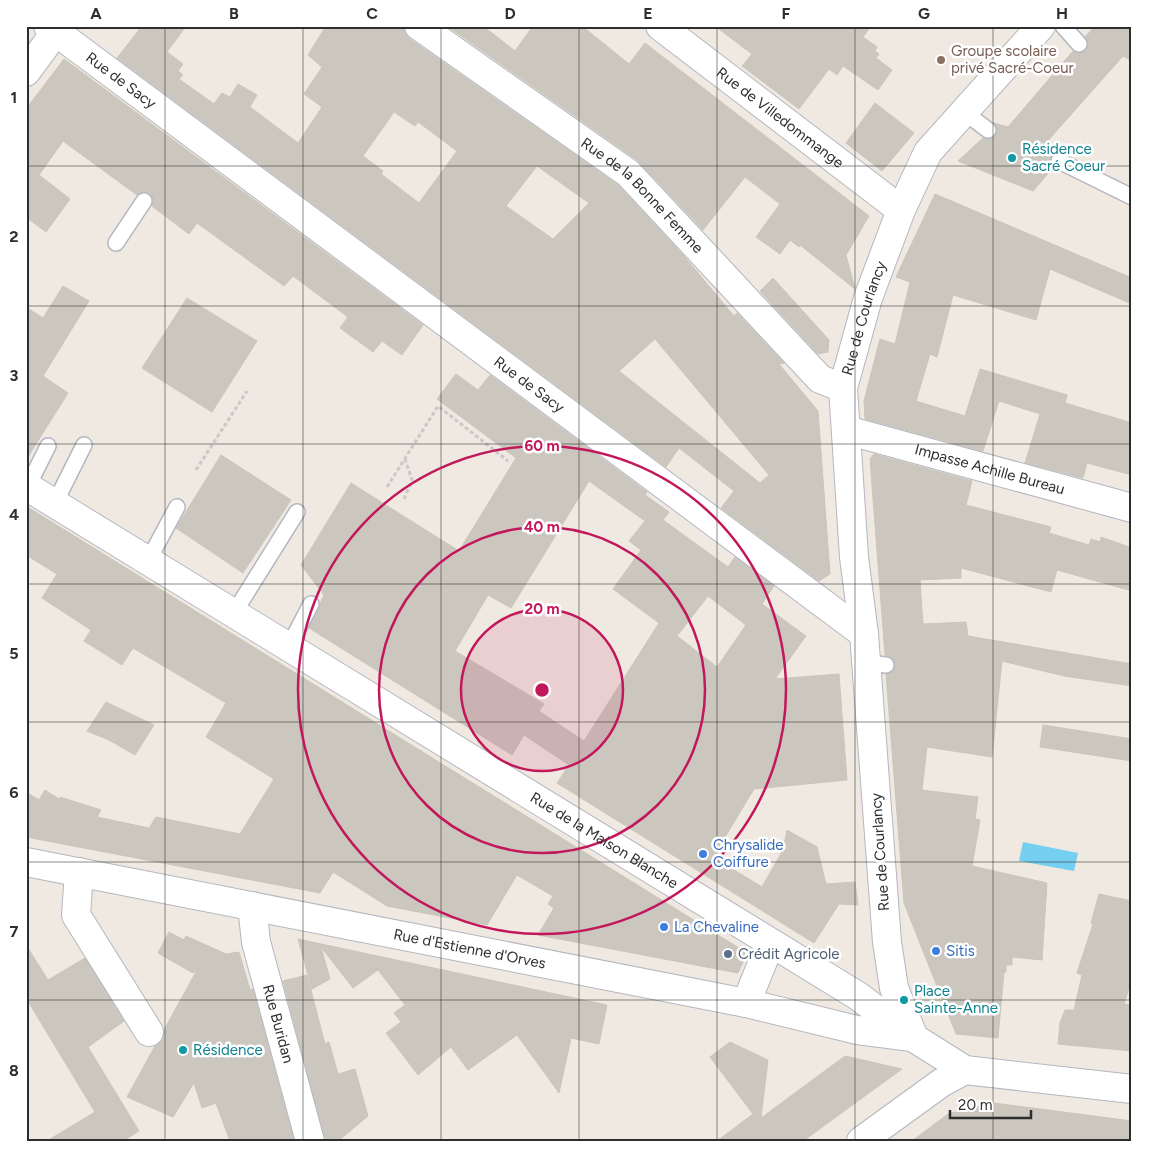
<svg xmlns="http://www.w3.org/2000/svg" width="1158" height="1167" viewBox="0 0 1158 1167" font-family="Figtree,sans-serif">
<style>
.water{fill:#75cff0}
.building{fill:#cbc7bf;stroke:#cbc5ba;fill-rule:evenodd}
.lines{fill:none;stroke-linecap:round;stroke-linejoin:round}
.service-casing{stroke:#b4b7c1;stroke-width:18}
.minor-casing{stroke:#b4b7c1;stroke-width:30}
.tertiary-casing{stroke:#b4b7c1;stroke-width:30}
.path{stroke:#c9c9c9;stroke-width:3;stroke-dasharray:4 2.5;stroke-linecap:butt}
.service{stroke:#fff;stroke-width:15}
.minor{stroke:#fff;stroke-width:28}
.tertiary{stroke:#fff;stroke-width:28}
.grid{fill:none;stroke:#2e2e2e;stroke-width:1;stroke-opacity:0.55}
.ring{fill:none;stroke:#c2185b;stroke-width:2.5}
.education-dot{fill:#8d6e63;stroke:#fff;stroke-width:2}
.culture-dot{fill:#0f9aa8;stroke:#fff;stroke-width:2}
.shop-dot{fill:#3f7fe0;stroke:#fff;stroke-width:2}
.service-dot{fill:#5c6f8a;stroke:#fff;stroke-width:2}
.labels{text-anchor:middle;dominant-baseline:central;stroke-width:5;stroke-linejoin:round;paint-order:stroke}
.education-label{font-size:15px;fill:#785e54;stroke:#fff;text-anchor:start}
.street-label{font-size:15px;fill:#2e2e2e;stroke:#fff}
.culture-label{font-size:15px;fill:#0d838f;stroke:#fff;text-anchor:start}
.shop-label{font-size:15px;fill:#366cbe;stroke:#fff;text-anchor:start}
.service-label{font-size:15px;fill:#4e5e75;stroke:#fff;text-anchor:start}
.centre{fill:#c2185b;stroke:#fff;stroke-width:2.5}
.ring-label{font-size:15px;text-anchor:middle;font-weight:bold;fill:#c2185b;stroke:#fff;stroke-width:5;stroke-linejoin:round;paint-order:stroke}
.neatline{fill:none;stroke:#2e2e2e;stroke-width:2}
.grid-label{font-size:16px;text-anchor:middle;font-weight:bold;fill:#2e2e2e}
</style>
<rect width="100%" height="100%" fill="#efe9e1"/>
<path class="water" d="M1023,842L1078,853L1074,871L1019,861Z"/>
<g class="building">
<path d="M142,26H186L167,52L183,64L178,71L183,75L179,79L214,104L222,93L230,97L238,84L257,95L250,107L298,143L322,107L304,94L322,67L308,55L326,26H404L405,33L410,39L618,185L683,255L734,316L737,313L784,363L779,364L818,411L830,574L819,581L721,508L734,491L679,448L666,467L117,58ZM394,112L415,126L418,122L457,151L419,203L381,174L383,171L363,156ZM537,166L589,203L553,239L506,206ZM655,339L769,475L760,483L619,371Z"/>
<path d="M447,26H483L515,51L533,26H582L629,64L645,43L869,216L846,255L855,289L800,245L799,247L790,240L780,254L756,237L780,204L745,177L703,230L637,160Z"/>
<path d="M715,26H871L863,37L877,47L875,51L879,54L876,58L892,70L878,90L843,66L837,75L829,69L799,109L742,66L752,54Z"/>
<path d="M1095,26H1132V61L1123,56L1044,145L1060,152L1051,156L1050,162L1053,168L1033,191L958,161L983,138L991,139L995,136L997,131L994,123L1008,127L1073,51L1080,53L1086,51L1088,43L1085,37Z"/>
<path d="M64,59L423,325L402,355L382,341L373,352L340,328L348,317L293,276L284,286L197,223L189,234L152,206L153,201L150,194L144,192L137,195L63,141L39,175L70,199L46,232L26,217V109Z"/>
<path d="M875,103L914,133L882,171L846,143Z"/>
<path d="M935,194L1132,278V304L1050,269L1036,320L953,295L937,357L930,354L916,401L965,416L980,369L1067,395L1065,403L1132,423V475L1087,463L1083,478L1025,463L1040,414L999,401L983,451L865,419L864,401L880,339L895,344L910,282L896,277Z"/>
<path d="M773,278L829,340L828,352L818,354L760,291Z"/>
<path d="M63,286L89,301L43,376L68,393L26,460V307L43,318Z"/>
<path d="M187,298L257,341L212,412L142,368Z"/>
<path d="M456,374L478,390L490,375L647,492L645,495L669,512L663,520L728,567L735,557L774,586L762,604L806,636L775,679L839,674L847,780L754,789L713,857L762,887L783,850L787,830L817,847L826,884L855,882L858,905L839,904L814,943L557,783L569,765L524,735L512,755L309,628L324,595L301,565L351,483L459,551L516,458L437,399ZM589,481L645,521L629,541L641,550L613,589L659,623L584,741L539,711L544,704L455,651L488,595L511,608ZM708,596L746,625L717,667L677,636Z"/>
<path d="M874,454L972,481L966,505L1051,527L1049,533L1089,545L1091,539L1100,542L1101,537L1132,548V591L1057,570L1051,592L961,568V578L920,580L923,624L966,622L968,636L1132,664V686L1064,676L1002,661L992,757L927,747L922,790L978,797L975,819L980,820L972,866L1047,883L1042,960L1012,957V965H1006V972H1004L998,1038L956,1034L904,903L886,674L893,671L895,665L892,658L885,655L870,459Z"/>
<path d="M221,455L291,500L243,573L176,528Z"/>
<path d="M26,506L747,953L738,973L538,935L554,908L548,904L553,896L517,875L487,925L387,906L333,872L320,893L26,837V792L39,800L45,790L59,799L60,797L101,810L97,817L149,828L156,817L240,834L274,779L206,737L226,703L133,648L122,665L84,641L91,630L42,598L57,574L26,555Z"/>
<path d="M106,702L154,725L135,755L109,740L87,731Z"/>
<path d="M1043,725L1132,739V761L1040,747Z"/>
<path d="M1099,894L1132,901V978L1124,1004L1132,1005V1051L1058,1044L1060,1023L1065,1010H1074L1082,975L1077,973L1093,924L1091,923Z"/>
<path d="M169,932L184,940L186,936L226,954L239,952L250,990L253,989L294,1141H230L216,1103L202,1108L194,1083L173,1117L127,1097L155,1046L163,1040L164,1030L197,970L193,973L158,953Z"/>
<path d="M298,939L607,1005L599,1044L571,1038L559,1093L517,1035L468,1070L451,1047L418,1075L386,1033L401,1022L394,1013L405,1005L378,970L353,988L321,947L330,979L312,989Z"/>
<path d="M26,945L48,980L85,958L124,1021L88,1047L139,1131L123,1141H47L95,1112L26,998Z"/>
<path d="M307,975L325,1044L329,1042L338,1074L355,1069L368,1116L338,1141H325L283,981Z"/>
<path d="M730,1042L768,1060L761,1118L845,1056L902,1069L803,1141H717L753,1114L710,1057Z"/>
<path d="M994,1103L1132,1121V1141H912L948,1114Z"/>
</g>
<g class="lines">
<defs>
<g id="service">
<path d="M1063,26L1079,44"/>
<path d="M964,112L988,130"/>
<path d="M1059,161L1132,197"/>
<path d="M116,243L144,201"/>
<path d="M28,486L48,446"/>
<path d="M55,503L84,445"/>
<path d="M148,561L177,507"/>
<path d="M234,613L297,512"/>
<path d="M288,648L311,604"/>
<path d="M866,663L886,665"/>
</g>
<g id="minor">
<path id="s1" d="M48,26L864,634"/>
<path id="s2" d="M419,26L628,173L820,379L843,388"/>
<path id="s3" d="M660,26L901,210"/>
<path d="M26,72L60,26"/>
<path id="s4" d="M846,430L1132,508"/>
<path d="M79,872L76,915L149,1032"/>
<path id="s5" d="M252,906L256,942L310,1141"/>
<path d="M746,1003L770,944"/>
<path id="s6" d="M914,1038L894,988L887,942L864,634L854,557L843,388L868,298L901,210L928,152L1041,26"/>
</g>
<g id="tertiary">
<path id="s7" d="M26,486L858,996L914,1038L965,1070L1132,1089"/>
<path id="s8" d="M26,862L746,1003L857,1030L912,1037"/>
<path d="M861,1141L941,1083L965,1070"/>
</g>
</defs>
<use href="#service" class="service-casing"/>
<use href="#minor" class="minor-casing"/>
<use href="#tertiary" class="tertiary-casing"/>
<g class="path">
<path d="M196,470L247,391"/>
<path d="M387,487L438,406L508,461"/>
<path d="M404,499L412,480L405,459"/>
</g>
<use href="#service" class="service"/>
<use href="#minor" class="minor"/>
<use href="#tertiary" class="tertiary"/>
</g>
<path class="grid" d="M165,26V1141M303,26V1141M441,26V1141M579,26V1141M717,26V1141M855,26V1141M993,26V1141M26,166H1132M26,306H1132M26,444H1132M26,584H1132M26,722H1132M26,862H1132M26,1000H1132"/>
<circle cx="542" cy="690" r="81" fill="#c2185b" fill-opacity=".12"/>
<g class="ring">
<circle cx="542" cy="690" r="81"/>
<circle cx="542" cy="690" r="163"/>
<circle cx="542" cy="690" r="244"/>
</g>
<circle class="education-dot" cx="941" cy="60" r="5"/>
<g class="culture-dot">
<circle cx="1012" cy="158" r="5"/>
<circle cx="904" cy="1000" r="5"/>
<circle cx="183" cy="1050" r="5"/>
</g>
<g class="shop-dot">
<circle cx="703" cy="854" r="5"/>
<circle cx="664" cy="927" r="5"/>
<circle cx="936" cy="951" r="5"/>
</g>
<circle class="service-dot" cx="728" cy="954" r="5"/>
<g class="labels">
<g class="education-label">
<text x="951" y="51">Groupe scolaire<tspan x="951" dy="17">privé Sacré-Coeur</tspan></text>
</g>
<g class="street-label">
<text stroke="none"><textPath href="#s1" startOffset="91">Rue de Sacy</textPath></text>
<text stroke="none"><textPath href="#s3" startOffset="151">Rue de Villedommange</textPath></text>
<text stroke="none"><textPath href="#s2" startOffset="281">Rue de la Bonne Femme</textPath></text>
<text stroke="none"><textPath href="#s6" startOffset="729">Rue de Courlancy</textPath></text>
<text stroke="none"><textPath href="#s1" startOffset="600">Rue de Sacy</textPath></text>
<text stroke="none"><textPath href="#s4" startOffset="149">Impasse Achille Bureau</textPath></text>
<text stroke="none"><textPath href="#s7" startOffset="678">Rue de la Maison Blanche</textPath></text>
<text transform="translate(880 852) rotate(-94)">Rue de Courlancy</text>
<text stroke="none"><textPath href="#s8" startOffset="452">Rue d'Estienne d'Orves</textPath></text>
<text stroke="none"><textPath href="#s5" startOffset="121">Rue Buridan</textPath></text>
</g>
<g class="culture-label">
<text x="1022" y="149">Résidence<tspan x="1022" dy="17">Sacré Coeur</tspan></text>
<text x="914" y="991">Place<tspan x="914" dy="17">Sainte-Anne</tspan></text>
<text x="193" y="1050">Résidence</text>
</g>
<g class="shop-label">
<text x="713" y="845">Chrysalide<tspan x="713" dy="17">Coiffure</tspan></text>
<text x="674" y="927">La Chevaline</text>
<text x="946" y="951">Sitis</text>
</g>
<g class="service-label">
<text x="738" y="954">Crédit Agricole</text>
</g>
</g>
<circle cx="542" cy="690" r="8" class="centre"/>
<g class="ring-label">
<text x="542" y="451">60 m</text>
<text x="542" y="532">40 m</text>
<text x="542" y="614">20 m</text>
</g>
<rect width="1158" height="1167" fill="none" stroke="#ffffff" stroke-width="55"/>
<path d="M950 1110v8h81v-8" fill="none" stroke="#2e2e2e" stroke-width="2.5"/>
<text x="958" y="1110" font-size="15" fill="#2e2e2e" stroke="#ffffff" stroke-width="4" paint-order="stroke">20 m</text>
<rect x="28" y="28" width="1102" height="1112" class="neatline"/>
<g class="grid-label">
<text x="96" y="19">A</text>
<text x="234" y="19">B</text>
<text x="372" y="19">C</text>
<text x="510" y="19">D</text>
<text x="648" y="19">E</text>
<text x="786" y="19">F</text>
<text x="924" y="19">G</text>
<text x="1062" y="19">H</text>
<text x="14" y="103">1</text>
<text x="14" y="242">2</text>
<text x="14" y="381">3</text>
<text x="14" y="520">4</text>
<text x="14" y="659">5</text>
<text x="14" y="798">6</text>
<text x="14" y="937">7</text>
<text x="14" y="1076">8</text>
</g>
</svg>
